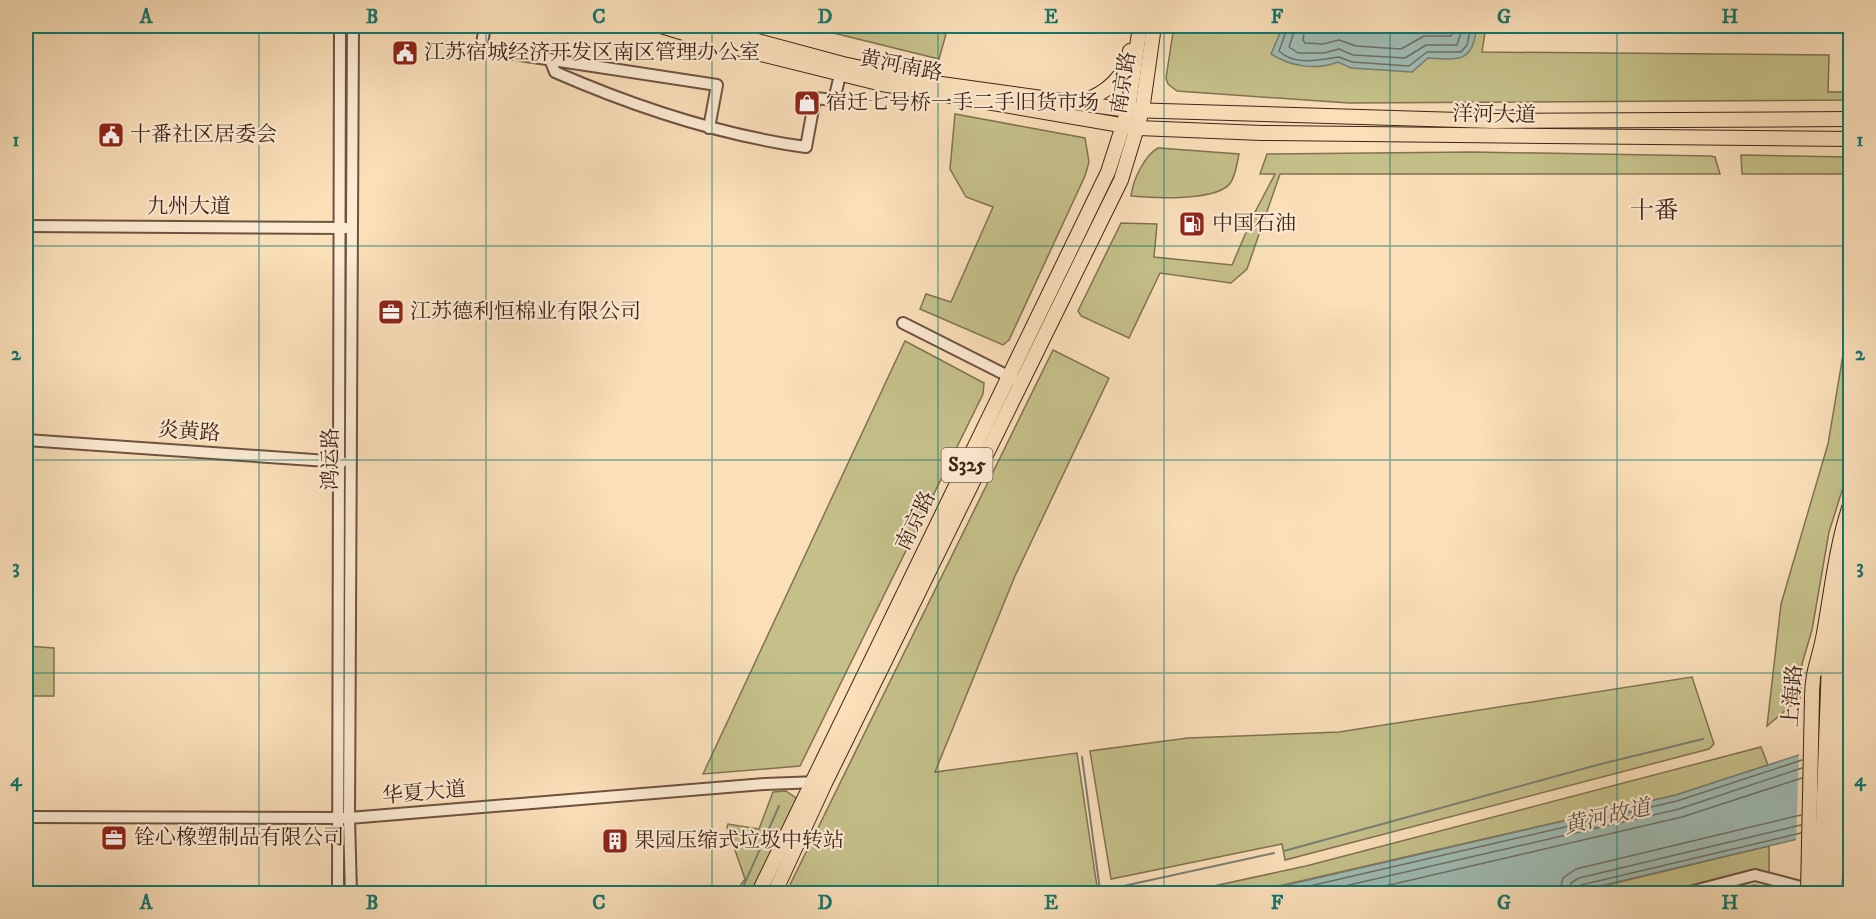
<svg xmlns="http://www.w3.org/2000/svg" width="1876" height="919" viewBox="0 0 1876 919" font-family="'IM FELL DW Pica','Noto Serif SC',serif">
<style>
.green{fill:#c5c08a;stroke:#827250;stroke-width:1.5}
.water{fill:#9fbcb4;stroke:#797f75;stroke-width:1.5}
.pier{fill:#fadfb9}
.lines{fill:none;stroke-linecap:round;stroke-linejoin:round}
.shore{stroke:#6f7066;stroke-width:1.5}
.stream{stroke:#797f75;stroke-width:2}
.minor-casing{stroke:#6e5240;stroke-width:14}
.major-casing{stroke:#3f2317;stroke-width:16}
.highway-casing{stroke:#3f2317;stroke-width:18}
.minor{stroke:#fcead2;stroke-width:10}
.major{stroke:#fadfb9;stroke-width:14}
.highway{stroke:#fadfb9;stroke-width:15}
.major-bridge-casing{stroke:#3f2317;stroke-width:16;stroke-linecap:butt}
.highway-bridge-casing{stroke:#3f2317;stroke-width:18;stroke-linecap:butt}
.major-bridge{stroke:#fadfb9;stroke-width:14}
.highway-bridge{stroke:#fadfb9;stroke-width:15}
.grid{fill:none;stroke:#0f766e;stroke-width:1.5;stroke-opacity:0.55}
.labels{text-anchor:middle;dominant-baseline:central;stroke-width:4.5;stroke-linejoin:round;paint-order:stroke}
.shield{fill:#fcead2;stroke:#785f4f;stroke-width:1.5}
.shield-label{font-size:20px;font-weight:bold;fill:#3f2317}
.poi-label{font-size:21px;fill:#3f2317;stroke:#fcead2;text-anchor:start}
.street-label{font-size:21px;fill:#3f2317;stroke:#fcead2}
.water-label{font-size:22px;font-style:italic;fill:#5c5146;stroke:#fcead2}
.quarter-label{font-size:24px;fill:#3f2317;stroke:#fcead2}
.neatline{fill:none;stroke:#0f766e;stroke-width:2}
.grid-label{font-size:20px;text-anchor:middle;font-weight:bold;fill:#0f766e}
</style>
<rect width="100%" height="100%" fill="#fadfb9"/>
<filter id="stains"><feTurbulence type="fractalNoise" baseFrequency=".00333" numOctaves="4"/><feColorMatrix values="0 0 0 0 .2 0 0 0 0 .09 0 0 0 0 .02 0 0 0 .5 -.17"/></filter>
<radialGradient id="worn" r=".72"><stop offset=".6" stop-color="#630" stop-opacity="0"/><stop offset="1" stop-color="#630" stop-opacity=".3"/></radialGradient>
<g class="green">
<path d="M805,26H908L946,34L939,59Z"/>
<path d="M1174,26H1486L1482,52L1829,55L1828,92H1850V100L1349,103L1177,91L1168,84L1166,78Z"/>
<path d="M955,114L1085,138L1089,162L1085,176L1009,340L1003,345L920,309L926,294L951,302L993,207L966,197L950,169Z"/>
<path d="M1158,148H1159L1239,154C1237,163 1236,174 1231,182C1219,202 1152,198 1131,196C1133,180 1144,156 1158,148Z"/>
<path d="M1472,152L1710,156L1715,157L1720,174H1280L1247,269L1231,283L1160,273L1129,338L1081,316L1078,311L1121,223L1157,224L1154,257L1232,265L1254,214L1275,174H1260L1267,154Z"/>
<path d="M1741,155L1850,157V174H1742Z"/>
<path d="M1850,313V465L1829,532L1812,630L1802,664L1800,698L1767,726L1781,604L1828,444Z"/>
<path d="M905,341L984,383L983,394L800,766L703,774Z"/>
<path d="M1053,350L1109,378L1015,576L935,772L1077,753L1098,893H786Z"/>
<path d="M26,646L54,648V696H26Z"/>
<path d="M1692,677L1714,744L1709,749L1285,860L1282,844L1111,879L1090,751L1188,738L1339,732Z"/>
<path d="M1761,747L1768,765L1676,795L1248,893L1177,894L1306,866Z"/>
<path d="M786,791L796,798L798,804L754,893H735L745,879L727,827L728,824L759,829L773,792Z"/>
<path d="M1769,846V872L1744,874L1667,893L1570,894Z"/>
<path d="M1754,885L1779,889V893H1720Z"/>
</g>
<g class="water">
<path d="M1283,26H1477C1472,62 1462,60 1428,58L1412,72L1351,68L1338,62C1315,71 1290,66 1271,54Z"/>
<path d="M1808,752L1819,834L1570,893L1248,894L1676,795Z"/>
</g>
<path class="pier" d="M1850,742V827L1796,843L1799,752Z"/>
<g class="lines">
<g class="shore">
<path d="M1288,26L1279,51C1294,66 1320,60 1339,57L1352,62L1409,66L1427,52H1461L1467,45L1471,26"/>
<path d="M1296,26L1289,47L1298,53H1324L1339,49L1353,55L1405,58L1426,45H1457L1463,26"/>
<path d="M1305,26L1303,40L1305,43L1323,44L1339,40L1356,46L1401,49L1424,36H1451L1454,26"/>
<path d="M1275,894L1677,801L1802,760"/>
<path d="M1310,894L1679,809L1802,768"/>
<path d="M1351,894L1682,817L1802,778"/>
<path d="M1559,894L1563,878L1576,869L1801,815"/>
<path d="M1568,894L1571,883L1579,878L1801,825"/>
<path d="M1576,894L1581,885L1801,833"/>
</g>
<g class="stream">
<path d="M1082,757L1100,890"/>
<path d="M1284,851L1597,765L1703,739"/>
<path d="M740,894L779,806"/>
<path d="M1028,894L1105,890L1274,853"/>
</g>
<defs>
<g id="minor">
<path d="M485,26L481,49L717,85L709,128"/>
<path d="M550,59L555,72C635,107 719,135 806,147L815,98L834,100L840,75"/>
<path d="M26,226L346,228"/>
<path d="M903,323L1016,380"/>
<path d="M26,440L342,462"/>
<path d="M26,817L349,818L765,784L819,782"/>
<path d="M338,894L340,26"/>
<path d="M351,894L349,818L353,26"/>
<path d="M1682,894L1755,875L1801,887L1850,878"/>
</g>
<g id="major">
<path d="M661,26L717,43L882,84L1138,128L1262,133L1850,139"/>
<path d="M701,26L843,64L934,83L1128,110L1493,121L1850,119"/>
<path d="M1079,103C1103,95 1125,79 1130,51"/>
<path d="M1812,697C1812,671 1820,657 1824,633C1832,589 1836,547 1850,505"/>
<path d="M758,894L1108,172L1128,110L1140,26"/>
<path d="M774,894L825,783L1121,180L1142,111L1154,26"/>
</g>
<g id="highway">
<path d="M1829,676L1843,566L1850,528"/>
<path d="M1842,677L1850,591"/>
</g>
</defs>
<use href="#minor" class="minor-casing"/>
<use href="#major" class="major-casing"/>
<use href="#highway" class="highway-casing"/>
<use href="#minor" class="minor"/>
<use href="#major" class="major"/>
<use href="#highway" class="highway"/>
<defs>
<path id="major-bridge" d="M1808,893L1812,697"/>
<g id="highway-bridge">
<path d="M1834,889L1842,677"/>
<path d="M1821,892L1829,676"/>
</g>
</defs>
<use href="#major-bridge" class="major-bridge-casing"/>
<use href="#highway-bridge" class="highway-bridge-casing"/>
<use href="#major-bridge" class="major-bridge"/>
<use href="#highway-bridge" class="highway-bridge"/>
</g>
<path class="grid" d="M259,26V894M486,26V894M712,26V894M938,26V894M1164,26V894M1390,26V894M1617,26V894M26,246H1850M26,460H1850M26,673H1850"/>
<defs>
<symbol id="civic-square" viewBox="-11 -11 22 22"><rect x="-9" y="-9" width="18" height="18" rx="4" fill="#8f2418" stroke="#fcead2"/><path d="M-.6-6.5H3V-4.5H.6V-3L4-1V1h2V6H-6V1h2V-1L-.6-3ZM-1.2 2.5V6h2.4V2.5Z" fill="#fff"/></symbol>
<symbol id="shop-square" viewBox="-11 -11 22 22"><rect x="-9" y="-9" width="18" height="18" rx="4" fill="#8f2418" stroke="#fcead2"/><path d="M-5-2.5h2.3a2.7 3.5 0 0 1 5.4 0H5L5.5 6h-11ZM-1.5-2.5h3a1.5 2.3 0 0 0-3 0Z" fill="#fff"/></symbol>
<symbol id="fuel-square" viewBox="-11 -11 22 22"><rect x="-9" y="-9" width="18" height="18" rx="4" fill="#8f2418" stroke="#fcead2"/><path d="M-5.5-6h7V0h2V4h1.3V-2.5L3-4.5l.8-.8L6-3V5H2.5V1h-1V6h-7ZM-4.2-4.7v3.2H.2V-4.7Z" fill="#fff"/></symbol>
<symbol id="office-square" viewBox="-11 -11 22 22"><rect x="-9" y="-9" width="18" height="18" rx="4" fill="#8f2418" stroke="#fcead2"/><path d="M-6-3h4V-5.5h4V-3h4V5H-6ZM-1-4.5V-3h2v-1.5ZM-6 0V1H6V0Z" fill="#fff"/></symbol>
<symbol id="building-square" viewBox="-11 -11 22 22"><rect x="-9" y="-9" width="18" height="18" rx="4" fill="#8f2418" stroke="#fcead2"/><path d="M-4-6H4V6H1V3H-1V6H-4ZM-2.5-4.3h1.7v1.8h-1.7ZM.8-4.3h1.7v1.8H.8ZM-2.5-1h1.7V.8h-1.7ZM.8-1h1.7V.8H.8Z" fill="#fff"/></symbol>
</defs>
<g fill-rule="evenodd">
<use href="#civic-square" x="390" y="38" width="30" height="30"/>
<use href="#shop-square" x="792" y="88" width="30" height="30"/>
<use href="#civic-square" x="96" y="120" width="30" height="30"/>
<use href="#fuel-square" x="1177" y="209" width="30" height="30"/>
<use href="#office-square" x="376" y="297" width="30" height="30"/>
<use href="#office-square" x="99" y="823" width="30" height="30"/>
<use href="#building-square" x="600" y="826" width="30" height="30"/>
</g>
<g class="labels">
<rect class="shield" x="941.5" y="448" width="51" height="34" rx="4.5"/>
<g class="shield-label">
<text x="967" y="465">S325</text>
</g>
<g class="poi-label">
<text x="424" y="53">江苏宿城经济开发区南区管理办公室</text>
<text x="826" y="103">宿迁七号桥一手二手旧货市场</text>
<text x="130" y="135">十番社区居委会</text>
<text x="1212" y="224">中国石油</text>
<text x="410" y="312">江苏德利恒棉业有限公司</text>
<text x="134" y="838">铨心橡塑制品有限公司</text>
<text x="634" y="841">果园压缩式垃圾中转站</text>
</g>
<g class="street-label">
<text transform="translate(901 66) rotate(11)">黄河南路</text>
<text transform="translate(1124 83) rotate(-81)">南京路</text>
<text transform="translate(1494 115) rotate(1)">洋河大道</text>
<text x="189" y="207">九州大道</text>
<text transform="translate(189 432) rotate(4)">炎黄路</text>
<text transform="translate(331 459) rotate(-90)">鸿运路</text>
<text transform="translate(916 521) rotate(-64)">南京路</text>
<text transform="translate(1793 696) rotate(-86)">上海路</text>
<text transform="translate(424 793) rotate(-5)">华夏大道</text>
</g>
<g class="water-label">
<text transform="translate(1607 817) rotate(-13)">黄河故道</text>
</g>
<g class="quarter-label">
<text x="1654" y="211">十番</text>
</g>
</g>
<rect width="1876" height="919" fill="none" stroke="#fadfb9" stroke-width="66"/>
<rect x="33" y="33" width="1810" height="853" class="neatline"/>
<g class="grid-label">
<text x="146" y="23">A</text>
<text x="372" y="23">B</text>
<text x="599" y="23">C</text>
<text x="825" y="23">D</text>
<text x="1051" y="23">E</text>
<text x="1277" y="23">F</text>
<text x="1504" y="23">G</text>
<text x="1730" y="23">H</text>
<text x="16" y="146">1</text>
<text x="1860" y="146">1</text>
<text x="16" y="360">2</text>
<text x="1860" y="360">2</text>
<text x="16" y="573">3</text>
<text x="1860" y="573">3</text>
<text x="16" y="786">4</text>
<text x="1860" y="786">4</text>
<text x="146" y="909">A</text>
<text x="372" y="909">B</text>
<text x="599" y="909">C</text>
<text x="825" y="909">D</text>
<text x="1051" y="909">E</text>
<text x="1277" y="909">F</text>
<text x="1504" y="909">G</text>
<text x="1730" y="909">H</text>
</g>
<rect width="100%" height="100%" filter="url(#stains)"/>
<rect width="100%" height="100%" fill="url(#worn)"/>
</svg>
